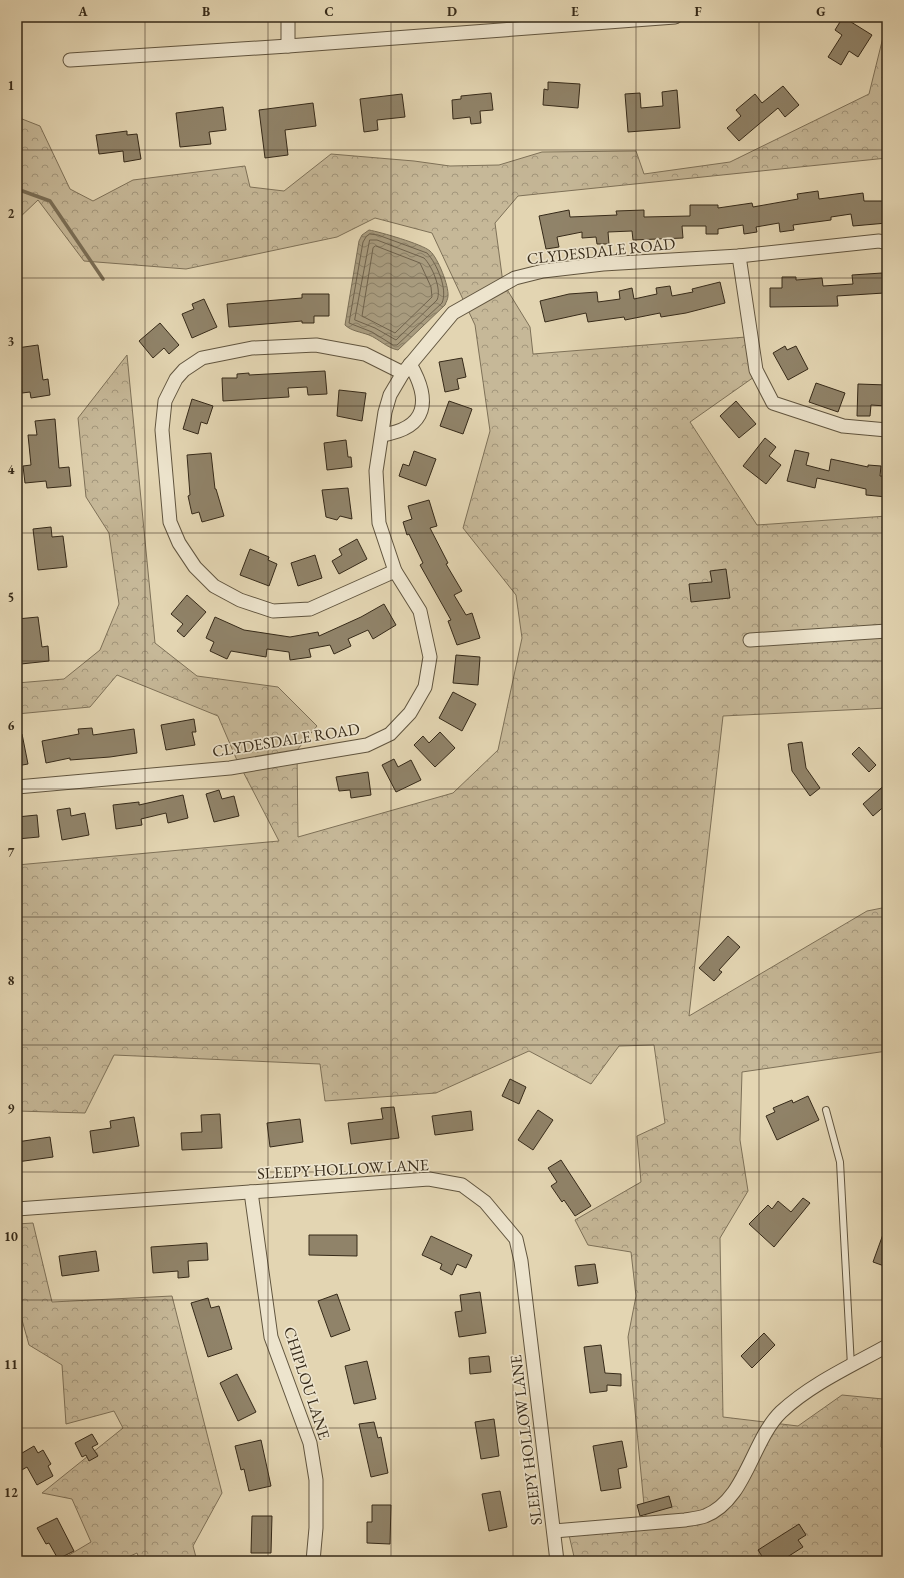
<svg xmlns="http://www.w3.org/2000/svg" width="904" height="1578" viewBox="0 0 904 1578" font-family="'EB Garamond',serif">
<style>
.forest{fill:url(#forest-crowns);stroke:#7e7158}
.water{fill:url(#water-waves);stroke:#7a6e56}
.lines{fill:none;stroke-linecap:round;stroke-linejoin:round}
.shore{stroke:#6f624c;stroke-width:1}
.stream{stroke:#7a6e56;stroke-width:3.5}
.building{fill:#908369;stroke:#362a19}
.service-casing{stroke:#61553f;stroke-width:8}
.minor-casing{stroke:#61553f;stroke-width:15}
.service{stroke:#ede4cd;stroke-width:6}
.minor{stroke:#ede4cd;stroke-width:13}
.grid{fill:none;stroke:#362a19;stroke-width:1;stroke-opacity:0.55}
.labels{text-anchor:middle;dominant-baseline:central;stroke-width:3.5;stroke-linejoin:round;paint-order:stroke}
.street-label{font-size:16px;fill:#362a19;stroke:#ede4cd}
.neatline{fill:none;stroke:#362a19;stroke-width:1.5}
.grid-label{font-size:13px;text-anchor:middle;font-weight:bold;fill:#362a19}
</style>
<defs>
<pattern id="forest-crowns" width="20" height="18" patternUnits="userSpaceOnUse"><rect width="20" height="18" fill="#c6b898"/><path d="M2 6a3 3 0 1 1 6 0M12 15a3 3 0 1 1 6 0" fill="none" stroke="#a2967b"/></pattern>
<pattern id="water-waves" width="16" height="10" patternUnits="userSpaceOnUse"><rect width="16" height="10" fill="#a89b7e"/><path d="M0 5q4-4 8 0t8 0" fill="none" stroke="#8a7f66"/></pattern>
</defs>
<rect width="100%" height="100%" fill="#e3d5b2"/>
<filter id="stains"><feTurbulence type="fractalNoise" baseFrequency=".005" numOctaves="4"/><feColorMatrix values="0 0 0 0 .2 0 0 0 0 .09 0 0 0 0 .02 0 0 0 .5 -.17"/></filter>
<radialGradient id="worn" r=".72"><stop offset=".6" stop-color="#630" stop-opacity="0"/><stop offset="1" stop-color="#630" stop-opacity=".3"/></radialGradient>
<g class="forest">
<path d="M887,21V158L518,196L495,223L503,283L530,327L533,354L746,337L754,377L690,422L757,525L887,516V708L723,716L689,1016L867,911L887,907V1051L742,1072L740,1140L748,1191L720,1238L723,1417L798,1426L842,1395L883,1399L881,1447L887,1452V1561H575L569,1535L646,1526L628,1337L636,1296L631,1252L588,1245L575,1220L641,1182L637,1136L665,1123L654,1045L619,1046L591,1084L529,1051L436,1093L325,1101L320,1064L114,1055L85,1113L17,1111V865L279,841L236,758L218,716L117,675L90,707L17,714V683L64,679L100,650L119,604L109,533L86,497L78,418L127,355L155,643L197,676L278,687L317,726L297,750L298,837L453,793L498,750L522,638L516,595L463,528L490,431L475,325L432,233L375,218L337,237L186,269L84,261L38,200L17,220V117L40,126L70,189L93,201L133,180L245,166L250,187L284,191L331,154L414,161L450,166L499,165L542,152L636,151L644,174L730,162L869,94Z"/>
<path d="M33,1223L52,1302L172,1296L222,1493L193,1546L197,1561H140L137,1553L119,1561H59L91,1542L72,1499L42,1493L123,1428L114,1411L66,1424L62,1365L29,1345L17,1302V1224Z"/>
</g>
<path class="water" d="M369,230C380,232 422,244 430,251C438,258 449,286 448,296C448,299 446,302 445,305L398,350C387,348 379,339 369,335C361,332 351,331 345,325L359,241L362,235Z"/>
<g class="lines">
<g class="shore">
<path d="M370,234L378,235L427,253C437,264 448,289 442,303L397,345H393L372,332L349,323L363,242L366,237Z"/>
<path d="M370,240H377L424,258C432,266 442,289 437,300L396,340L375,328L355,320Z"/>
<path d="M376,246L420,263L431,287L432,297L395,333L362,316L373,248Z"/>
</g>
<path class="stream" d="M17,189L50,201L103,279"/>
</g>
<g class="building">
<path d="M843,17L872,35L858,57L849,51L841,65L828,57L842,35L835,30Z"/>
<path d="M548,82L580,84L578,108L543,105L544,89L548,90Z"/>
<path d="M783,86L799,105L785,117L778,108L739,141L727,128L741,116L736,110L755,94L762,103Z"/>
<path d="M677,90L680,128L628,132L625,94L640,93L641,108L663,106L662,92Z"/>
<path d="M491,93L493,110L480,111L481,123L471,124L470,117L453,119L452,100L461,99V96Z"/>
<path d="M402,94L405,117L377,120L378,130L364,132L360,99Z"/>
<path d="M313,103L316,126L285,130L288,155L265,158L259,110Z"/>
<path d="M223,107L226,130L209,132L211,144L180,147L176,113Z"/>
<path d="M127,131V135L137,134L141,159L124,162L123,151L99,154L96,135Z"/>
<path d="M818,191L819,199L863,193L864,201H887V223L853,226L851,214L831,217V220L793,225L794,230L780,232L779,223L756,227L757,232L744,234L743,225L718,229V234H706V226H682L683,238L633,240L632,231L608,232L609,244H597L596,237L582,238V232L557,237L559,247L546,249L539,216L569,210L570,217L617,215L616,211L644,210V217L690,216V205H718V208L752,203L753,207L798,199L797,194Z"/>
<path d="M882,273L884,293L837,296L838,306L770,307V288H782V277H796V280L822,278L823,286L853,284L852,275Z"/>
<path d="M720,282L725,303L686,313L661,317L660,313L625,320L624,317L588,322L586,313L545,322L540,301L569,294L597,292L598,302L620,299L619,291L632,288L634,299L657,294L656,288L670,286L672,296L693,292L692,289Z"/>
<path d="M302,294H329V316H314V323H302V321L229,327L227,304L302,298Z"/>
<path d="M204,299L217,327L192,338L182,314L194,309L192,304Z"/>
<path d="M160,323L179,345L169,354L164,348L153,358L139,341Z"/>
<path d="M38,345L43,380L48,379L50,395L31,398L30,392L22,393L17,348Z"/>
<path d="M785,346L787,350L796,346L808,369L788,380L773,353Z"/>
<path d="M462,358L466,377L457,379L459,389L445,392L439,362Z"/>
<path d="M325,371L327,394L308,395L307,387L288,388L289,397L223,401L222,378H237V374L249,373V375Z"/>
<path d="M816,383L845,393L838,412L809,402Z"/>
<path d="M858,384L887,385L886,406L871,405L870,416H857Z"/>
<path d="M339,390L366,393L362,421L337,416Z"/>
<path d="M192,399L213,406L207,424L201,422L198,434L183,429Z"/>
<path d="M449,401L472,409L463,434L440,426Z"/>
<path d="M736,401L756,424L739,438L720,416Z"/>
<path d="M55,419L59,468L69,467L71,486L47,488L46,481L25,483L23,466L31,465L28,435H37L35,421Z"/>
<path d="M765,438L776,447L769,456L781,465L766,484L743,466Z"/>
<path d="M346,440L348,457H351L352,467L327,470L324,443Z"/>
<path d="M795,450L809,453L806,465L829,471L831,459L868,467V465L881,466L880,476H887V497L866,495V489L817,478L815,488L787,481Z"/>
<path d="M414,451L436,459L426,486L399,476L403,464L409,466Z"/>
<path d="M211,453L215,489H216L224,516L202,522L199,512L192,514L188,496L190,495L187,455Z"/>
<path d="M348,488L352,519L340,516L337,520L326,517L322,490Z"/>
<path d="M429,500L437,526L430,528L448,563L446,564L462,591L454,595L466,615L472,613L480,638L457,645L448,621L451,620L420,565L423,563L409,534L407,535L403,522L412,519L408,506Z"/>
<path d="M51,527L52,537L63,536L67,567L38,570L33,529Z"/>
<path d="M357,539L367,559L339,574L332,561L342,555L339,549Z"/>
<path d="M250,549L269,557L268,560L277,564L269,586L240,575Z"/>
<path d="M315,555L322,578L298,586L291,563Z"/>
<path d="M726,569L730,598L691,602L689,584L712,582L710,571Z"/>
<path d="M187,595L206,612L184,637L177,631L183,624L171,614Z"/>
<path d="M384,604L396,625L373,639L368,630L348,639L351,646L334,654L330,645L309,649L311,657L290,660L289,652L267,649L266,657L231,651L227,659L210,651L214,642L206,638L215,617L244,630L290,637L318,632L319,636L361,617Z"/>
<path d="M38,617L42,647L48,646L49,661L21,664L17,619Z"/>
<path d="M456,655L480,657L478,685L453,683Z"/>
<path d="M453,692L476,704L462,731L439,718Z"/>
<path d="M194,719L196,732H192L195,745L166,750L161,725Z"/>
<path d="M92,728L93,735L134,729L137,753L110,757L70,760V758L46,763L42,741L79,734L78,729Z"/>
<path d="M440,732L455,748L435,767L414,745L423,736L429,743Z"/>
<path d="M22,734L28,764L17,766V735Z"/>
<path d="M802,742L806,768L820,788L810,796L792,771L788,744Z"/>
<path d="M859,747L876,765L869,772L852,754Z"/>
<path d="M394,759L398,767L411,760L421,780L396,792L382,765Z"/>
<path d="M368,772L371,795L351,798L350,790L339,791L336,777Z"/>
<path d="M887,783V804L873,816L863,804Z"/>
<path d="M219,790L222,799L234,796L239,816L214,822L206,794Z"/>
<path d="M183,795L188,818L168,823L166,813L141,819L142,825L116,829L113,805L139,802V805Z"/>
<path d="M70,808L71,816L85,813L89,835L62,840L57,810Z"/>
<path d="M37,815L39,837L17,839V817Z"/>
<path d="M728,936L740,947L719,970L722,972L714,981L699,968Z"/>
<path d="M510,1079L526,1087L519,1104L502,1096Z"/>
<path d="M808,1096L819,1120L777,1140L766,1116L775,1112L773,1108L792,1100L793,1103Z"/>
<path d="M394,1107L399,1138L351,1144L348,1123L383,1119L381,1108Z"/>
<path d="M538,1110L553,1120L533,1150L518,1140Z"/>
<path d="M471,1111L473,1130L435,1135L432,1116Z"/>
<path d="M220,1114L222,1148L182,1150L181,1133L202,1132L201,1115Z"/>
<path d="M134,1117L139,1146L93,1153L90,1131L111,1128L110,1121Z"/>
<path d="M300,1119L303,1142L270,1147L267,1123Z"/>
<path d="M50,1137L53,1157L17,1162V1142Z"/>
<path d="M561,1160L591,1206L575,1216L564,1200L562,1202L551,1186L557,1182L548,1168Z"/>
<path d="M803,1198L810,1203L774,1247L749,1224L768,1205L772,1209L778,1201L791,1212Z"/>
<path d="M886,1226L887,1227V1267L873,1262Z"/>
<path d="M309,1235H357V1256L309,1255Z"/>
<path d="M431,1236L472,1255L466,1268L457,1264L452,1275L440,1269L442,1264L422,1255Z"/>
<path d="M207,1243L208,1260L188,1261L189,1277L178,1278V1271L153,1273L151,1247Z"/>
<path d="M96,1251L99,1271L62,1276L59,1256Z"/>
<path d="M595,1264L598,1283L578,1286L575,1266Z"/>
<path d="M480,1292L486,1333L459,1337L455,1312L462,1311L460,1295Z"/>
<path d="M337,1294L350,1330L331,1337L318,1301Z"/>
<path d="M208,1298L211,1308L219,1306L232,1349L208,1357L191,1303Z"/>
<path d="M764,1333L775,1345L752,1368L741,1356Z"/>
<path d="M601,1345L605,1373L621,1374V1386L607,1385V1391L590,1393L584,1347Z"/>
<path d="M489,1356L491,1372L470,1374L469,1358Z"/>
<path d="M367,1361L376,1399L354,1404L345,1366Z"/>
<path d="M237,1374L256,1412L238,1421L220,1383Z"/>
<path d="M494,1419L499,1456L481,1459L475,1422Z"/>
<path d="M374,1422L378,1438L381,1437L388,1473L371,1477L359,1424Z"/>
<path d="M92,1434L98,1444L92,1447L98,1456L89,1461L86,1455L82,1457L75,1443Z"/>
<path d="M261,1440L271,1486L249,1491L244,1469L241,1470L235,1446Z"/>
<path d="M622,1441L627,1467L618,1469L621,1488L601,1491L593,1446Z"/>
<path d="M34,1446L38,1453L43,1450L51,1464L48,1466L53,1476L37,1485L27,1467L20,1471L17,1465V1456Z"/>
<path d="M500,1491L507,1527L489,1531L482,1494Z"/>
<path d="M669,1496L672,1507L640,1516L637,1505Z"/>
<path d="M372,1505H391L390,1544L367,1543V1522H372Z"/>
<path d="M252,1516H272L271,1553H251Z"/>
<path d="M57,1518L74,1551L58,1559L49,1543L46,1544L37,1528Z"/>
<path d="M799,1524L806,1535L798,1540L803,1547L781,1561H765L758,1550Z"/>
</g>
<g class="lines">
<defs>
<path id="service" d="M826,1110L840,1162L851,1366"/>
<g id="minor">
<path d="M288,17V46"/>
<path d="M70,60L288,46L675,17"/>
<path d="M739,256L756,370L773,403L843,426L887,430"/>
<path d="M382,435C428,428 431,400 410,364"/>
<path d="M395,571L310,609L273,611L240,600L214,586L195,567L179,543L170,522L162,430L165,401L176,379L184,370L202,358L252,348L316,345L365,354L403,373"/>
<path d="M750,640L887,631"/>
<path d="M17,787L230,768L367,745L390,734L410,713L425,687L430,657L420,611L395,571L379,523L376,471L385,412L390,395L403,373L453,313L515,278L543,271L603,264L739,256L879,241L887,243"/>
<path d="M251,1192L271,1337L310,1443L316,1480V1528L313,1561"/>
<path d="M17,1209L429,1179L462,1185L485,1202L516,1239L521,1261L557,1561"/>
<path d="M554,1531L685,1520C691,1519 699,1518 705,1516C746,1500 752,1440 781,1412C811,1384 851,1366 887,1346"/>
</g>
</defs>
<use href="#service" class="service-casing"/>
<use href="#minor" class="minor-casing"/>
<use href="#service" class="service"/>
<use href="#minor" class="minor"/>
</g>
<path class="grid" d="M145,17V1561M268,17V1561M391,17V1561M513,17V1561M636,17V1561M759,17V1561M17,150H887M17,278H887M17,406H887M17,533H887M17,661H887M17,789H887M17,917H887M17,1045H887M17,1172H887M17,1300H887M17,1428H887"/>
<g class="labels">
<g class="street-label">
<text transform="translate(601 251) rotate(-6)">CLYDESDALE ROAD</text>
<text transform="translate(286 740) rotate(-9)">CLYDESDALE ROAD</text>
<text transform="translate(343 1169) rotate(-3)">SLEEPY HOLLOW LANE</text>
<text transform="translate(307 1383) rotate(72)">CHIPLOU LANE</text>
<text transform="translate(526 1440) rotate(-97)">SLEEPY HOLLOW LANE</text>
</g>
</g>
<rect width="904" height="1578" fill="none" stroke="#e3d5b2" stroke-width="44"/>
<rect x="22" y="22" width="860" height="1534" class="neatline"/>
<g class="grid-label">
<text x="83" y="16">A</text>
<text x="206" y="16">B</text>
<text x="329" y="16">C</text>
<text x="452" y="16">D</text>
<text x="575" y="16">E</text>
<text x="698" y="16">F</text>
<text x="821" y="16">G</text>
<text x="11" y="90">1</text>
<text x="11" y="218">2</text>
<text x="11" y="346">3</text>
<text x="11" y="474">4</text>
<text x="11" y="602">5</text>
<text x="11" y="730">6</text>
<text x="11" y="857">7</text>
<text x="11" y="985">8</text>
<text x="11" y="1113">9</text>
<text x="11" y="1241">10</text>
<text x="11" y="1369">11</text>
<text x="11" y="1497">12</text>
</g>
<rect width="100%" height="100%" filter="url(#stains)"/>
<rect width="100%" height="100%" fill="url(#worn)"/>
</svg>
